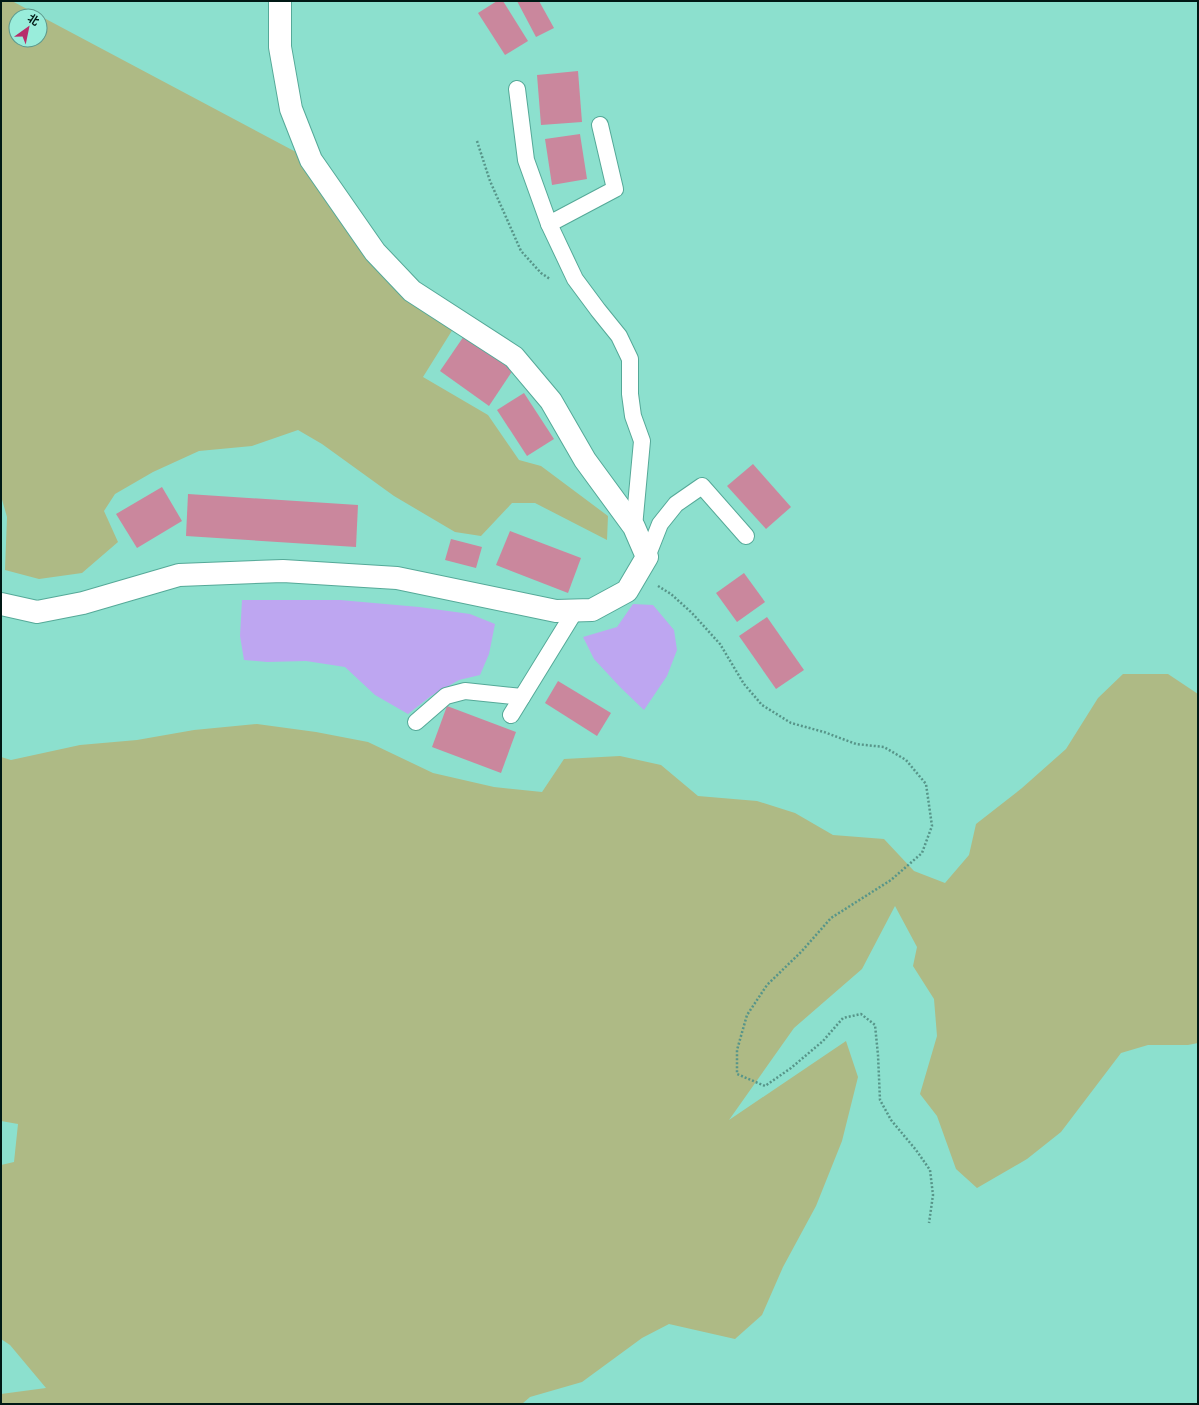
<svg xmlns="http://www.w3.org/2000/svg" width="1199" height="1405" viewBox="0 0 1199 1405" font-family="Lora,'Noto Sans SC',serif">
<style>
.green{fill:#aeba85;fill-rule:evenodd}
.water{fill:#bea6f1}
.building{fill:#ca879d}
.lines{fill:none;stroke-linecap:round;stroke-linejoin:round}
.lane-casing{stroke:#55a998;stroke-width:18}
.street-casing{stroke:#55a998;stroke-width:24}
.path{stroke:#579589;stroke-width:2.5;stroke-dasharray:2 2;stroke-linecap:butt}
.lane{stroke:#fff;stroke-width:16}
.street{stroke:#fff;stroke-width:22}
</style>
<rect width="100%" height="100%" fill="#8ce0ce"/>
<g class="green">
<path d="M1,1H12L311,160L375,252L458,321L423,377L488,415L519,460L541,466L608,516L607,540L535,503H512L481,536L455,532L394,496L322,444L298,430L252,446L199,451L153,472L115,494L104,511L118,542L82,573L39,579L5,570L7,517L1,496ZM16,16H40V40H16Z"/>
<path d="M1123,674H1168L1198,694V1043L1188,1045H1148L1121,1053L1061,1132L1027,1159L977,1188L956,1169L937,1116L920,1094L937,1036L934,999L913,966L917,947L895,906L862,969L794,1028L729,1120L846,1041L858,1077L842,1141L816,1206L783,1267L762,1315L735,1339L669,1324L642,1338L582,1382L530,1397L522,1404H1V1394L46,1388L10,1345L1,1339V1165L14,1162L18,1124L1,1121V757L11,760L80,745L137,740L194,730L257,724L316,732L368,742L433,773L494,787L542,792L564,759L620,756L661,765L698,796L757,801L795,813L833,835L884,839L914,871L945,883L969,855L976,824L1022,788L1066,749L1098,698Z"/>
</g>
<g class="water">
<path d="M242,600H340L419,607L470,614L495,624L489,654L480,675L459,680L431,696L408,714L375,695L345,667L306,661L267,662L244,660L240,636Z"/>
<path d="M633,604L653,605L674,630L677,650L667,676L644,710L621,688L594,659L583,637L617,627Z"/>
</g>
<g class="building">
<path d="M497,1H503L528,41L505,55L478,13Z"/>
<path d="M517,1H539L554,28L536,37Z"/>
<path d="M578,71L582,122L541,125L537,75Z"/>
<path d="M580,134L587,179L552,185L545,139Z"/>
<path d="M464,336L513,370L489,406L440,371Z"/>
<path d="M524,393L554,439L527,456L497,410Z"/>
<path d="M753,464L791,507L766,529L727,486Z"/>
<path d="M162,487L182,521L137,548L116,514Z"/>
<path d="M188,494L358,505L356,547L186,536Z"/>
<path d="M510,531L581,558L568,593L496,565Z"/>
<path d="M451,539L482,547L476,568L445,560Z"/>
<path d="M744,573L765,602L737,622L716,593Z"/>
<path d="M767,617L804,670L776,689L739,636Z"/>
<path d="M558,681L611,713L597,736L545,703Z"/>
<path d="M447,706L516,732L501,773L432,747Z"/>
</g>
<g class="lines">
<defs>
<g id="lane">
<path d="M517,89L526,160L549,224L575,279L598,310L619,336L630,359V394L633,416L642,441L634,527"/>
<path d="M549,224L615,189L600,125"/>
<path d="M647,557L660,524L676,504L702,486L746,536"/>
<path d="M511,715L575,611"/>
<path d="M416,722L446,696L465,691L522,697"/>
</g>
<path id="street" d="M1,604L37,612L83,603L179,575L283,571L397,578L556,611L592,610L627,591L647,557L634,527L585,460L551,401L514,357L412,291L375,252L311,160L291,109L280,47V1"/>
</defs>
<use href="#lane" class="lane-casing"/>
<use href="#street" class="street-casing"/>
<g class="path">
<path d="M477,141L490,181L521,251L541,273L550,279"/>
<path d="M658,586L671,594L692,613L720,644L744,684L762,705L791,723L824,732L856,744L884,747L906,760L926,784L932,826L922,853L891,880L831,918L802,951L767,985L747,1015L737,1050V1074L765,1086L791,1068L823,1041L843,1018L861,1014L875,1025L878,1055L880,1100L891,1120L916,1150L930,1170L933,1195L929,1223"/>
</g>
<use href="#lane" class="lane"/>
<use href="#street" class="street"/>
</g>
<rect width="1199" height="1405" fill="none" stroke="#001915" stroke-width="4"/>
<g transform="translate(28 28) rotate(33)"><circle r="19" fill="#99eddb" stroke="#5c988c"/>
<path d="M0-3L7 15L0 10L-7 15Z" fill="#b72d6a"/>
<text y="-6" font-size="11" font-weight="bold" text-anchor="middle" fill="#001915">北</text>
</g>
</svg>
